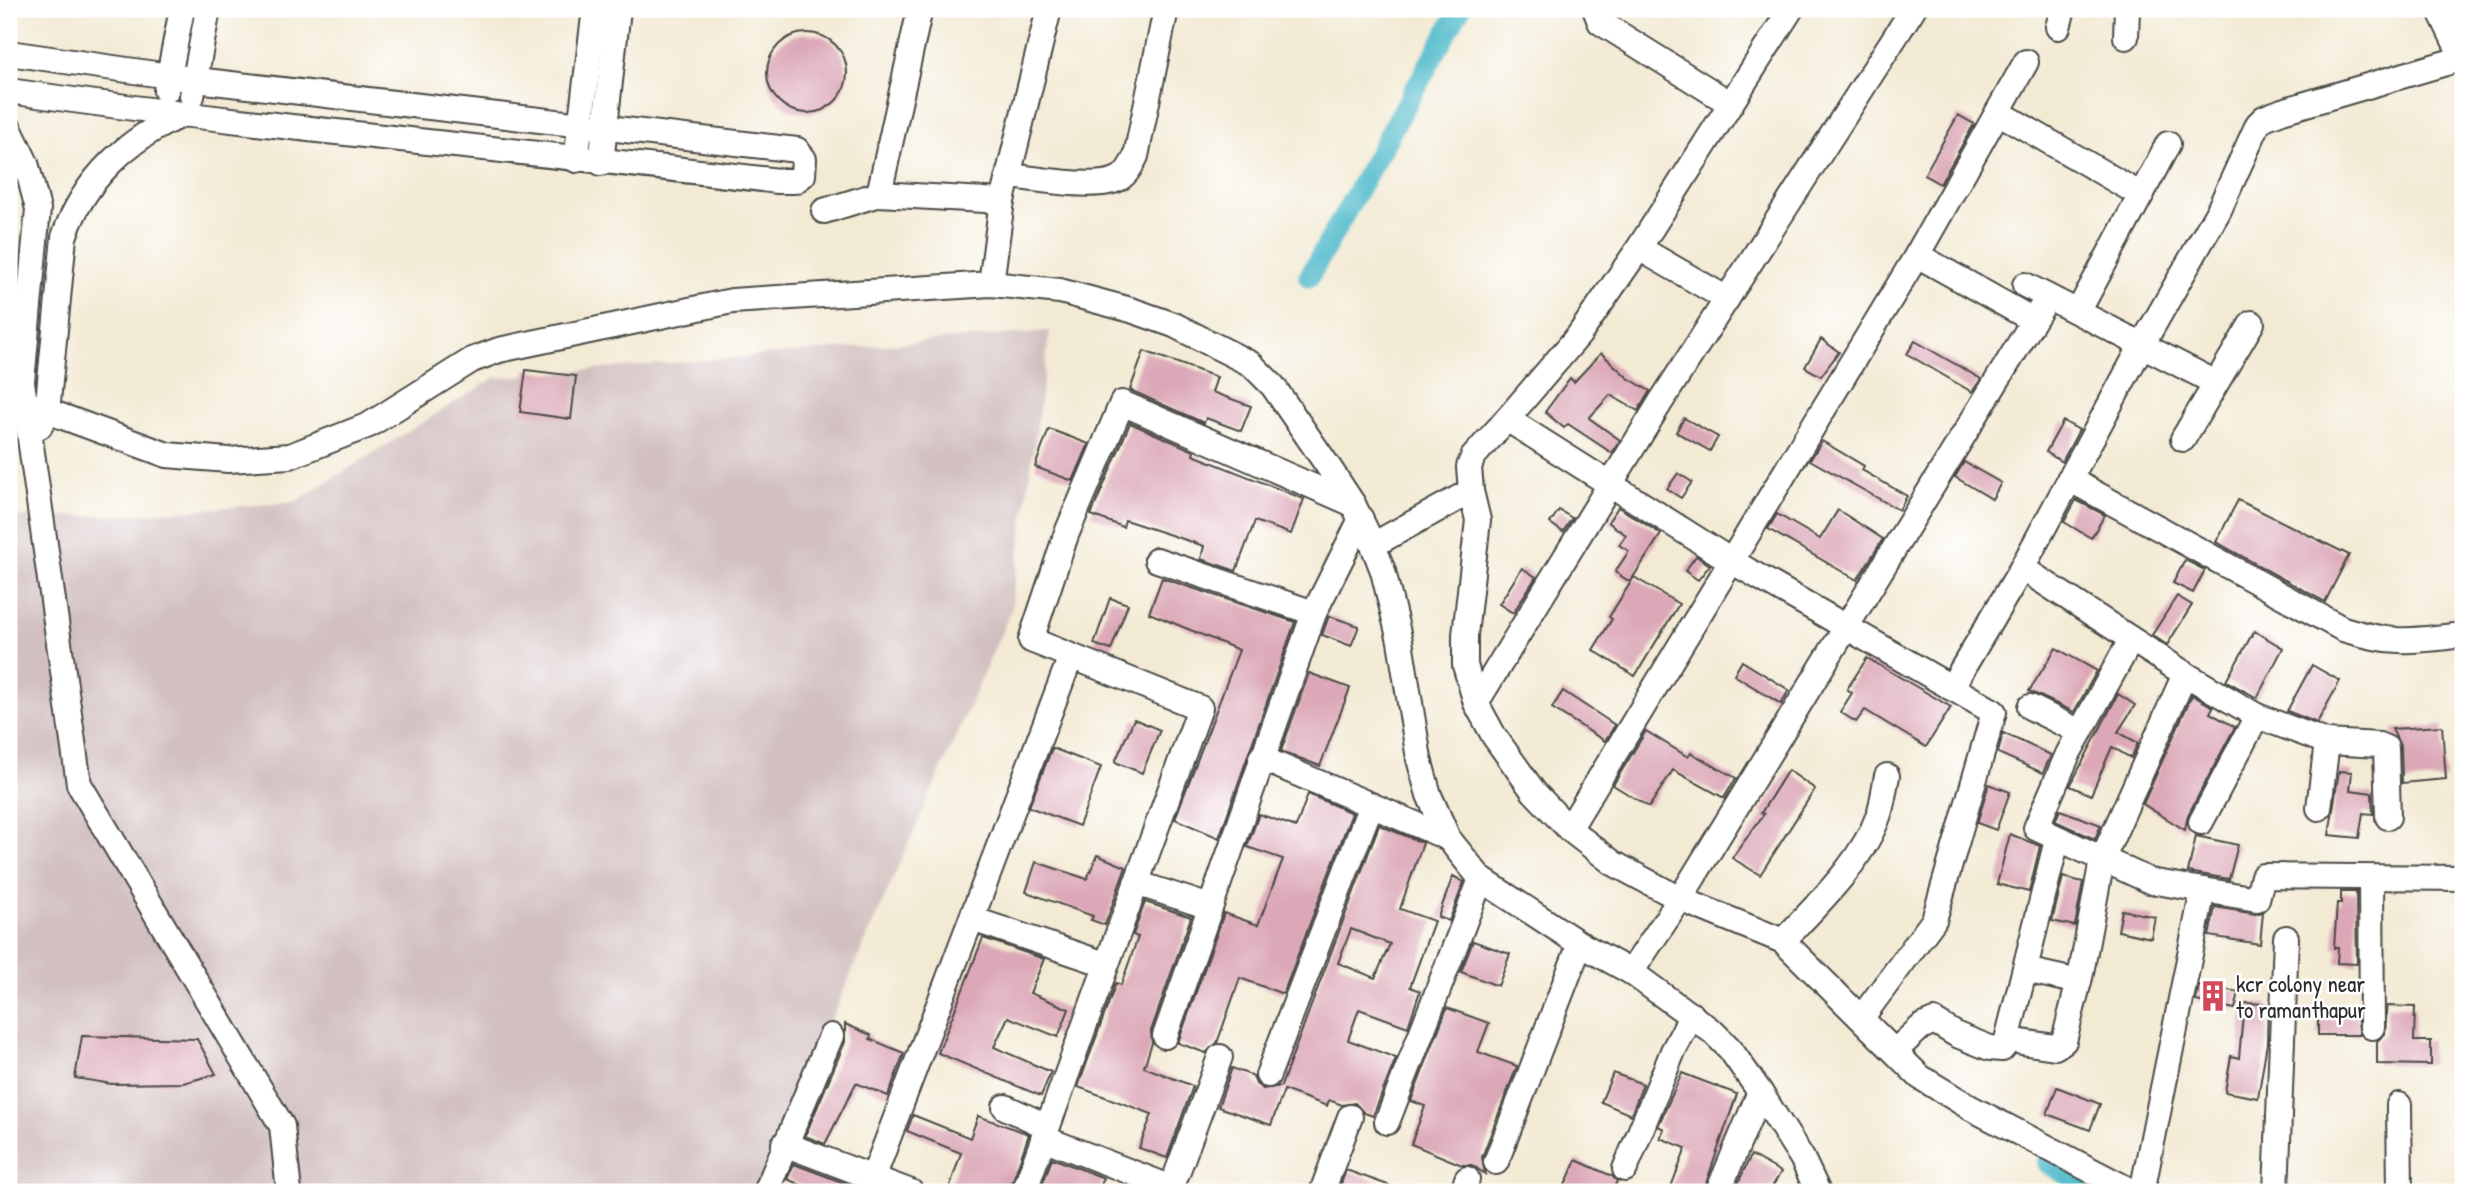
<svg xmlns="http://www.w3.org/2000/svg" width="2472" height="1201" viewBox="0 0 2472 1201" font-family="'Patrick Hand',sans-serif">
<style>
.industrial{fill:#d2bfbf}
.lines{fill:none;stroke-linecap:round;stroke-linejoin:round}
.canal{stroke:#4fbacb;stroke-width:21}
.building{fill:#dca8b7;fill-rule:evenodd}
.minor-casing{stroke:#494844;stroke-width:28}
.minor{stroke:#fff;stroke-width:24}
.labels{text-anchor:middle;dominant-baseline:central;stroke-width:5;stroke-linejoin:round;paint-order:stroke}
.poi-label{font-size:23px;fill:#2b2b2b;stroke:#fff;text-anchor:start}
</style>
<rect width="100%" height="100%" fill="#fff"/>
<filter id="ink" filterUnits="userSpaceOnUse"><feTurbulence type="fractalNoise" baseFrequency=".0143" numOctaves="2"/><feDisplacementMap in="SourceGraphic" scale="14" xChannelSelector="R" yChannelSelector="G"/><feConvolveMatrix kernelMatrix="1 2 1 2 8 2 1 2 1" color-interpolation-filters="sRGB"/></filter>
<filter id="wash" filterUnits="userSpaceOnUse"><feTurbulence type="fractalNoise" baseFrequency=".00686" numOctaves="4" result="noise"/><feDisplacementMap in="SourceGraphic" scale="28" xChannelSelector="R" yChannelSelector="G"/><feGaussianBlur stdDeviation="1.57" result="paint"/><feColorMatrix in="noise" values="0 0 0 0 0 0 0 0 0 0 0 0 0 0 0 0 0 1.4 0 .05"/><feComposite in="paint" operator="in"/></filter>
<g filter="url(#wash)">
<rect width="100%" height="100%" fill="#f3ead4"/>
<path class="industrial" d="M1050,331L1011,611L755,1192H9V517L128,515L295,502L494,378Z"/>
<g class="lines">
<g class="canal">
<path d="M1309,277L1460,9"/>
<path d="M2047,1163L2095,1192"/>
</g>
</g>
<g id="blocks">
<g class="building">
<circle cx="807" cy="73" r="40"/>
<path d="M1958,115L1974,124L1940,184L1924,175Z"/>
<path d="M1821,339L1839,352L1821,376L1805,367Z"/>
<path d="M1915,341L1981,379L1972,392L1907,354Z"/>
<path d="M1144,351L1217,377L1212,392L1251,406L1241,431L1206,418L1204,423L1130,390Z"/>
<path d="M1601,353L1628,378L1650,391L1638,411L1610,395L1589,418L1620,440L1612,453L1568,424L1564,428L1545,412L1570,378L1574,382Z"/>
<path d="M526,370L576,376L571,419L520,412Z"/>
<path d="M1684,418L1718,437L1710,451L1676,432Z"/>
<path d="M2063,421L2079,430L2062,462L2046,452Z"/>
<path d="M1130,423L1194,451L1193,455L1304,499L1291,534L1255,521L1236,571L1201,559L1204,546L1125,520L1123,527L1091,515Z"/>
<path d="M1049,429L1089,444L1073,481L1035,467Z"/>
<path d="M1822,441L1864,466L1862,470L1907,496L1899,510L1810,460Z"/>
<path d="M1964,462L2001,483L1992,499L1955,477Z"/>
<path d="M1678,473L1692,482L1681,498L1667,489Z"/>
<path d="M2076,500L2105,515L2091,538L2064,522Z"/>
<path d="M2238,500L2349,555L2325,602L2216,542Z"/>
<path d="M1618,507L1661,534L1630,582L1615,572L1629,551L1619,545L1626,535L1608,522Z"/>
<path d="M1559,510L1572,518L1563,532L1550,523Z"/>
<path d="M1838,510L1883,539L1857,580L1768,529L1777,514L1820,539Z"/>
<path d="M1696,556L1710,565L1698,580L1685,571Z"/>
<path d="M2185,560L2205,570L2193,593L2173,583Z"/>
<path d="M1522,568L1536,577L1513,613L1499,604Z"/>
<path d="M1634,577L1679,604L1635,676L1593,650L1612,619L1609,617Z"/>
<path d="M1162,578L1295,622L1219,838L1175,819L1239,650L1149,613Z"/>
<path d="M2177,596L2192,605L2167,645L2152,635Z"/>
<path d="M1110,598L1128,604L1111,650L1094,644Z"/>
<path d="M1329,616L1359,626L1351,646L1322,635Z"/>
<path d="M2254,631L2283,648L2257,698L2226,681Z"/>
<path d="M2056,648L2097,671L2074,712L2029,691Z"/>
<path d="M1867,658L1951,707L1926,747L1865,710L1856,722L1840,712L1852,693L1847,689Z"/>
<path d="M1742,661L1789,690L1781,704L1734,675Z"/>
<path d="M2312,665L2340,681L2317,723L2287,711Z"/>
<path d="M1309,673L1350,688L1320,766L1281,751Z"/>
<path d="M1563,691L1615,725L1605,741L1552,708Z"/>
<path d="M2118,694L2135,705L2118,732L2138,743L2131,758L2112,747L2091,795L2070,786Z"/>
<path d="M2192,695L2213,707L2210,713L2235,727L2188,815L2185,830L2143,804Z"/>
<path d="M1134,719L1160,730L1142,773L1115,762Z"/>
<path d="M2442,726L2446,779L2402,783L2401,748L2392,729Z"/>
<path d="M1646,731L1688,757L1691,753L1736,778L1724,798L1673,770L1649,807L1613,785Z"/>
<path d="M2003,733L2051,755L2043,773L1998,753Z"/>
<path d="M1052,748L1101,767L1079,826L1029,807Z"/>
<path d="M1788,770L1815,789L1760,875L1732,858L1764,814L1761,813Z"/>
<path d="M2339,771L2352,772L2350,790L2372,793L2373,814L2363,813L2359,838L2329,835Z"/>
<path d="M1989,784L2010,792L1996,830L1977,823Z"/>
<path d="M1308,794L1352,813L1283,994L1240,978L1217,1043L1206,1053L1178,1043L1224,913L1258,925L1283,859L1247,847L1259,814L1296,827Z"/>
<path d="M2060,810L2101,825L2095,839L2055,821Z"/>
<path d="M1379,825L1423,843L1400,909L1434,921L1410,987L1420,991L1408,1027L1359,1009L1348,1040L1396,1058L1373,1116L1364,1113L1355,1103L1342,1105L1329,1100L1327,1106L1284,1090L1271,1125L1218,1107L1232,1068L1253,1076L1256,1084L1263,1089L1281,1086ZM1351,929L1390,944L1375,978L1338,963Z"/>
<path d="M2010,834L2040,846L2029,892L1997,884Z"/>
<path d="M2196,836L2238,845L2229,879L2188,872Z"/>
<path d="M1097,855L1126,867L1105,925L1091,920L1093,916L1026,892L1036,862L1087,879Z"/>
<path d="M1453,876L1464,882L1449,921L1438,917Z"/>
<path d="M2063,877L2083,882L2075,926L2052,921Z"/>
<path d="M2341,892H2356L2357,964L2337,963L2338,948H2334L2337,903H2341Z"/>
<path d="M1145,902L1191,917L1151,1031L1152,1043L1144,1067L1193,1086L1167,1158L1139,1148L1152,1114L1078,1087L1116,983L1121,985L1138,937L1133,935Z"/>
<path d="M2215,907L2255,914L2263,912L2260,944L2209,936Z"/>
<path d="M2122,910L2155,917L2151,938L2118,931Z"/>
<path d="M983,938L1044,959L1030,993L1069,1009L1058,1037L1008,1017L994,1047L1051,1072L1041,1096L938,1053Z"/>
<path d="M1473,941L1510,954L1498,986L1461,972Z"/>
<path d="M2199,985L2239,992L2235,1009L2196,1001Z"/>
<path d="M2244,1003L2268,1004L2267,1043L2258,1098L2225,1092L2231,1056L2239,1058Z"/>
<path d="M2387,1006L2415,1007L2414,1041H2431V1065L2377,1064V1041L2385,1034Z"/>
<path d="M1447,1008L1489,1023L1478,1052L1517,1066L1482,1157L1485,1174L1472,1165H1462L1411,1144L1425,1106L1411,1101Z"/>
<path d="M2318,1016H2357L2360,1035H2318Z"/>
<path d="M845,1024L871,1035L870,1039L904,1053L888,1096L856,1083L825,1144L805,1136L845,1042Z"/>
<path d="M82,1036L197,1039L216,1074L183,1083L112,1084L75,1078Z"/>
<path d="M1613,1073L1643,1084L1631,1115L1601,1102Z"/>
<path d="M1682,1073L1737,1094L1703,1192H1669L1686,1148L1660,1138L1664,1129L1658,1126Z"/>
<path d="M2057,1087L2100,1104L2090,1130L2047,1114Z"/>
<path d="M913,1115L970,1138L978,1116L1029,1134L1009,1192H948L961,1153L907,1131Z"/>
<path d="M1751,1155L1781,1172L1769,1192H1734Z"/>
<path d="M1052,1158L1104,1178L1098,1192H1040Z"/>
<path d="M1576,1160L1612,1176L1617,1181L1612,1192H1562Z"/>
<path d="M794,1164L868,1192H870H806L808,1188L787,1179Z"/>
<path d="M1346,1170L1402,1190L1401,1192H1338Z"/>
</g>
</g>
</g>
<g filter="url(#ink)">
<use href="#blocks" fill-opacity="0" stroke="#494844" stroke-width="2"/>
<g class="lines">
<defs>
<g id="minor">
<path d="M1595,9L1600,22L1731,104"/>
<path d="M1791,9L1639,248L1579,335L1507,419L1733,562L1994,712L1934,920L1862,1017"/>
<path d="M2439,9L2463,59"/>
<path d="M2058,27L2063,9"/>
<path d="M2126,37L2127,9"/>
<path d="M9,53L197,80L797,150L804,159L803,175L795,181H778C522,150 264,128 9,91"/>
<path d="M166,91L182,9"/>
<path d="M192,96L208,9"/>
<path d="M1998,112L2141,195L2168,144"/>
<path d="M9,128L26,163L38,209L22,382L79,784L282,1126L289,1192"/>
<path d="M576,160L595,9"/>
<path d="M601,163L618,9"/>
<path d="M1009,176C1034,178 1099,191 1120,178C1128,173 1132,164 1136,156L1166,9"/>
<path d="M879,194L920,9"/>
<path d="M824,211L879,194L1002,201"/>
<path d="M1639,248L1727,299"/>
<path d="M1917,255L2033,320"/>
<path d="M991,284L1002,201L1049,9"/>
<path d="M2025,285L2216,383"/>
<path d="M2078,312L2141,195"/>
<path d="M9,397L167,455L228,460L290,456L369,425L472,360L499,350L732,301L991,284L1060,291L1131,310L1174,325L1251,364L1273,386L1330,469L1353,504L1373,545L1383,571L1400,641L1419,759L1429,795L1448,838L1481,879L1580,944L1631,972L1713,1032L1730,1049L1760,1092L1802,1158L1818,1192"/>
<path d="M1507,419L1473,457L1469,467L1471,491L1478,520L1465,635V665L1476,703L1494,736L1534,792L1569,829L1613,863L1680,899L1783,941L1920,1077L1971,1108L2133,1192"/>
<path d="M40,426L47,412L64,237C84,179 128,138 184,114"/>
<path d="M2183,439L2252,323"/>
<path d="M2069,479L2343,629C2395,645 2411,641 2463,635"/>
<path d="M1373,545L1471,491"/>
<path d="M1157,560L1314,613"/>
<path d="M2022,568L2185,674L2257,716L2327,742L2319,808"/>
<path d="M2131,640L2068,754L2036,828L2150,881L2257,899L2263,876L2463,878"/>
<path d="M1071,656L1031,640L1066,535L1122,403L1353,504"/>
<path d="M1951,688L2022,568L2142,345L2219,210L2258,124L2264,118L2282,111L2463,58"/>
<path d="M1476,703L1660,403L1913,9"/>
<path d="M2030,707L2080,732"/>
<path d="M2327,742L2379,745L2386,748L2388,817"/>
<path d="M1261,758L1448,838"/>
<path d="M2201,822L2257,716"/>
<path d="M1569,829L1917,255L2026,62"/>
<path d="M2371,878L2372,1027"/>
<path d="M1136,883L1210,907"/>
<path d="M972,919L1105,964"/>
<path d="M1783,941C1817,904 1862,863 1879,814C1883,802 1884,789 1887,776"/>
<path d="M2025,970L2079,982"/>
<path d="M1631,972L1680,899L2048,297"/>
<path d="M1165,1036L1314,613L1361,519"/>
<path d="M2009,1040L2055,1047L2064,1041L2081,973L2102,860L2185,674"/>
<path d="M1895,1051L1921,1027L1934,1021L1957,1035L1990,1048L2002,1049L2006,1044L2057,840"/>
<path d="M1268,1075L1371,805"/>
<path d="M2399,1105L2400,1192"/>
<path d="M1005,1107L1046,1126"/>
<path d="M1387,1122L1481,879"/>
<path d="M1043,1138L1172,1188"/>
<path d="M784,1144L911,1192"/>
<path d="M1496,1162L1580,944"/>
<path d="M1625,1169L1673,1051L1692,1015"/>
<path d="M873,1178L1071,656L1200,708L1024,1192"/>
<path d="M766,1192L831,1036"/>
<path d="M1170,1192L1220,1057"/>
<path d="M1322,1192L1350,1117"/>
<path d="M1463,1192L1467,1179"/>
<path d="M1718,1192L1760,1092"/>
<path d="M2142,1192L2203,890"/>
<path d="M2276,1192L2286,938"/>
</g>
</defs>
<use href="#minor" class="minor-casing"/>
<use href="#minor" class="minor"/>
</g>
</g>
<defs>
<symbol id="building-bare" viewBox="-9 -9 18 18"><path d="M-4-6H4V6H1V3H-1V6H-4ZM-2.5-4.3h1.7v1.8h-1.7ZM.8-4.3h1.7v1.8H.8ZM-2.5-1h1.7V.8h-1.7ZM.8-1h1.7V.8H.8Z" fill="#d1495b" stroke="#fff" stroke-width="2.5" paint-order="stroke"/></symbol>
</defs>
<g fill-rule="evenodd">
<use href="#building-bare" x="2191" y="974" width="44" height="44"/>
</g>
<g class="labels">
<g class="poi-label">
<text x="2236" y="983">kcr colony near<tspan x="2236" dy="26">to ramanthapur</tspan></text>
</g>
</g>
<rect width="2472" height="1201" fill="none" stroke="#fff" stroke-width="35"/>
</svg>
